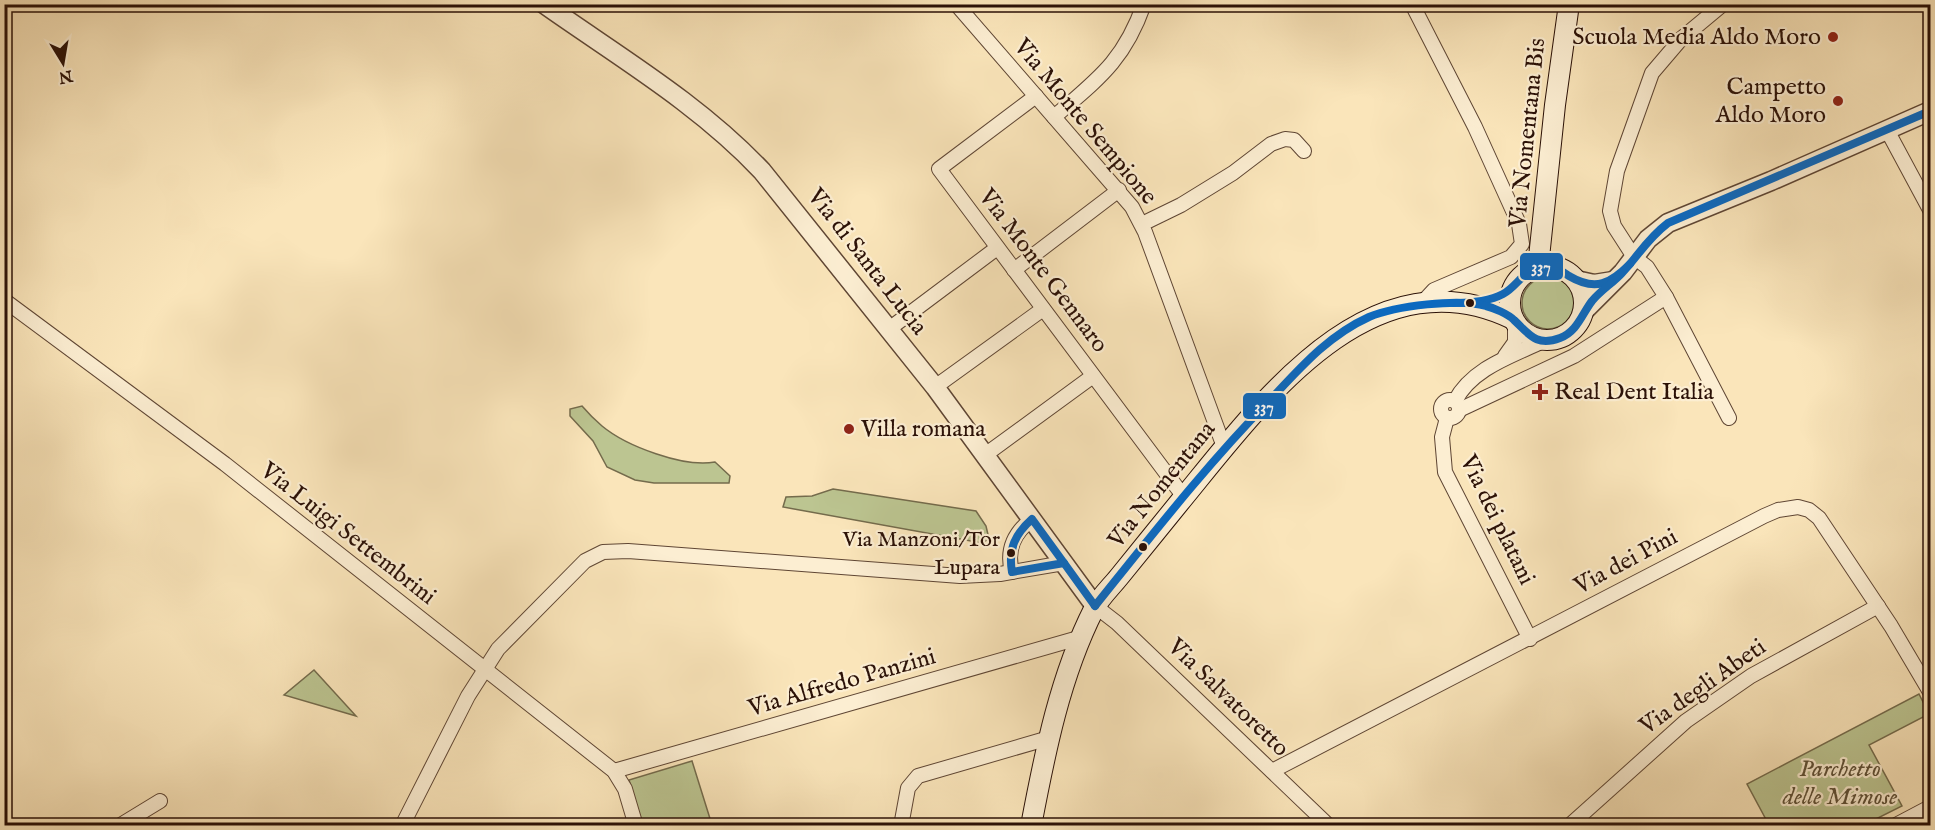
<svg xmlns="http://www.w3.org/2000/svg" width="1935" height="830" viewBox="0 0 1935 830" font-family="'IM FELL English',serif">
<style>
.green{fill:#bcc591;stroke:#746b4c;stroke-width:1.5}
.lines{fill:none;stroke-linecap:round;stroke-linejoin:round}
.minor-casing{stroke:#5f4634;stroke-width:16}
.tertiary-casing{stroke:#5f4634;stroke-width:21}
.secondary-casing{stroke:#2b1107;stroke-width:22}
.minor{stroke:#fceed2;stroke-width:14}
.tertiary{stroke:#fceed2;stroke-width:18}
.secondary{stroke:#fceed2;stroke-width:20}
.bus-1-casing{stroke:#fceed2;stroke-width:12}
.bus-1{stroke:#0c69bf;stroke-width:8}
.poi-dot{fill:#8f2418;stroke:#fceed2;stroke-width:2}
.bus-dot{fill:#2b1107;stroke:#fceed2;stroke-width:2}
.labels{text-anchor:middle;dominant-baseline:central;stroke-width:4.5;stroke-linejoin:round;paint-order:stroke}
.bus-label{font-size:22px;fill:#2b1107;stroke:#fceed2;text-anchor:end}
.poi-label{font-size:24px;fill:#2b1107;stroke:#fceed2;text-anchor:end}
.street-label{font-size:24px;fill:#2b1107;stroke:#fceed2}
.park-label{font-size:24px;font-style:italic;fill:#5e5037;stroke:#fceed2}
.line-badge{stroke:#fceed2;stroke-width:2}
.badge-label{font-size:16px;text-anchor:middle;font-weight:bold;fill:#fff}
</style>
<rect width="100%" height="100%" fill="#fae5ba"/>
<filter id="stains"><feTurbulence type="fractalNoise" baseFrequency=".00333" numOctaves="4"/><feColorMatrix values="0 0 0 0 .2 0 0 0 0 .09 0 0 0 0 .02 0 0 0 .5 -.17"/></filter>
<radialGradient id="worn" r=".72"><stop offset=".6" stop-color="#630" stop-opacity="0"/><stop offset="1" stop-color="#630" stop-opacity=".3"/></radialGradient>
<g class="green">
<circle cx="1548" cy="303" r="26"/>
<path d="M582,406C588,413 595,420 602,426C626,446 684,468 715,462L730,476L729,483H654L635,480L607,467L593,441L570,416V409Z"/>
<path d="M833,489L976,511L986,526L989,539L982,543L783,507L786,497L812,496Z"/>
<path d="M314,670L356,716L284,695Z"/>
<path d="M1919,694L1929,714L1869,745L1902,806L1864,825H1769L1747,784Z"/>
<path d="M692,761L712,825H642L629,780Z"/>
</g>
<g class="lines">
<defs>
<g id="minor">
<path d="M956,4L1132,207L1145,232L1224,447"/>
<path d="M1412,4L1475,127L1519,224L1522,244L1511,257L1434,290L1421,304"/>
<path d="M1723,4L1681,39L1652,73L1617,171L1610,211L1614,226L1634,257L1647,267L1666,297L1729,418"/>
<path d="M1036,96L939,169L1184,497"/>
<path d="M1054,117C1098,79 1124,61 1144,4"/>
<path d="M1887,130L1930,210"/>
<path d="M1142,224L1181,205L1233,173L1271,144L1285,139L1294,140L1304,151"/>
<path d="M1014,270L1119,190"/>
<path d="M4,300L225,464L614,771L625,789L636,826"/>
<path d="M889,329L997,248"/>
<path d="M1505,356L1515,342V324"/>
<path d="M935,387L1043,309"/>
<circle cx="1450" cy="409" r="9"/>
<path d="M1455,401C1472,368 1512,356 1543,341"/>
<path d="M1459,410L1574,356L1666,297"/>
<path d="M1447,418L1442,437L1445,472L1530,639"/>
<path d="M985,455L1093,376"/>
<path d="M1012,572C1006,549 1014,533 1032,519"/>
<path d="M1095,606L1117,623L1329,826"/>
<path d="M614,771L1082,637"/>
<path d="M1272,771L1764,516L1778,510L1798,507L1809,510L1819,518L1891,626L1930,692"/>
<path d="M119,826L160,801"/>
<path d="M402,826L468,696L498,649L585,561L603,552L628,551L960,576L1000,574L1064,563"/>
<path d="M738,826H747"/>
<path d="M901,826L908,788L918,776L1049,738"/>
<path d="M1569,826L1686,721L1751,676L1878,606"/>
<path d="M1894,826L1930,807"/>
</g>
<g id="tertiary">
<path d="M544,4C619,57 699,104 762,171L935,387L1095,606"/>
<path d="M1576,280L1594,284L1613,281"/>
<path d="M1584,311L1623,272L1648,239L1668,223L1771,181L1930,111"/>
</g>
<g id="secondary">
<circle cx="1547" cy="303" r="37"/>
<path d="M1538,267L1555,105L1569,4"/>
<path d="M1031,826C1045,752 1060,676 1094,609C1100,597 1111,587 1119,577C1139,552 1159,528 1179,503C1258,407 1369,249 1513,319"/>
</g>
</defs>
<use href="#minor" class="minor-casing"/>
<use href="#tertiary" class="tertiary-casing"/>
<use href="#secondary" class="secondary-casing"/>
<use href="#minor" class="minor"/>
<use href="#tertiary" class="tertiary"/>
<use href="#secondary" class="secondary"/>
<defs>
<g id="bus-1">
<path d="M1453,303C1469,303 1488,302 1503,294C1518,286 1524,268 1544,266C1554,266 1561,270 1569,276C1596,292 1611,283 1630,264"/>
<path d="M1032,519L1064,563L1012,572C1008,549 1015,534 1032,519Z"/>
<path d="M1064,563L1095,606"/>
<path d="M1095,606C1152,535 1208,463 1272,398C1301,367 1329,335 1369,317C1395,306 1459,298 1486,306C1494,308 1508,314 1514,320C1529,334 1536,347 1560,338C1577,332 1582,314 1592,301C1601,290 1613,283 1622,273C1639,255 1647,239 1668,223L1930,111"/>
</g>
</defs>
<use href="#bus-1" class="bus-1-casing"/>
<use href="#bus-1" class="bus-1"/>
</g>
<g class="poi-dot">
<circle cx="1833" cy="37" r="6"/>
<circle cx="1838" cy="101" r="6"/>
<path d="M1537 383h6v6h6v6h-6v6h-6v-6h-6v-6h6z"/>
<circle cx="849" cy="429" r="6"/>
</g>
<g class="bus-dot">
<circle cx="1470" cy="303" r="5"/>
<circle cx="1143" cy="547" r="5"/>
<circle cx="1011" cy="553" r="5"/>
</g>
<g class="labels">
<g class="bus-label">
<text x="1000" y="540">Via Manzoni/Tor<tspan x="1000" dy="28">Lupara</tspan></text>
</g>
<g class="poi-label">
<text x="1821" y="37">Scuola Media Aldo Moro</text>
<text x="1826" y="87">Campetto<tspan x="1826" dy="28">Aldo Moro</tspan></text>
<text x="1554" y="392" text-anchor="start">Real Dent Italia</text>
<text x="861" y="429" text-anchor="start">Villa romana</text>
</g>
<g class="street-label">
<text transform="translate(1085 122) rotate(50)">Via Monte Sempione</text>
<text transform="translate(1528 133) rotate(-84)">Via Nomentana Bis</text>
<text transform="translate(867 262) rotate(52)">Via di Santa Lucia</text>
<text transform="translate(1043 271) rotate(53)">Via Monte Gennaro</text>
<text transform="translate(1162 485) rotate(-51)">Via Nomentana</text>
<text transform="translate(1497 520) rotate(64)">Via dei platani</text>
<text transform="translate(348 534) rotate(38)">Via Luigi Settembrini</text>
<text transform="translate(1626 562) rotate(-28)">Via dei Pini</text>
<text transform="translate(842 683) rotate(-16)">Via Alfredo Panzini</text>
<text transform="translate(1703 687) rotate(-35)">Via degli Abeti</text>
<text transform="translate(1228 698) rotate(44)">Via Salvatoretto</text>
</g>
<g class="park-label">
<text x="1840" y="769">Parchetto<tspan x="1840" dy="28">delle Mimose</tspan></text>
</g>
</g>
<g class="line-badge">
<rect x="1519" y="252" width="45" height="29" rx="6" fill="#0c69bf"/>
<rect x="1242" y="392" width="45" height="28" rx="6" fill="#0c69bf"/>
</g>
<g class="badge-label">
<text x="1541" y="272">337</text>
<text x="1264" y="412">337</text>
</g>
<rect width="1935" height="830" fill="none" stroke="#fae5ba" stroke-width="24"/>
<rect x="6" y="6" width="1923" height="818" fill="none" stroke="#2b1107" stroke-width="3"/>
<rect x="12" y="12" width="1911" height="806" fill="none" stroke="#2b1107" stroke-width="1.5"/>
<g transform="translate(63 63) rotate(169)" stroke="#fceed2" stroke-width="4.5" paint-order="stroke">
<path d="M0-4.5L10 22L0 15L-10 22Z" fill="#2b1107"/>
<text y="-9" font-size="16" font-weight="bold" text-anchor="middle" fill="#2b1107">N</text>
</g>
<rect width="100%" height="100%" filter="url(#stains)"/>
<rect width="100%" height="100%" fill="url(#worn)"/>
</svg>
